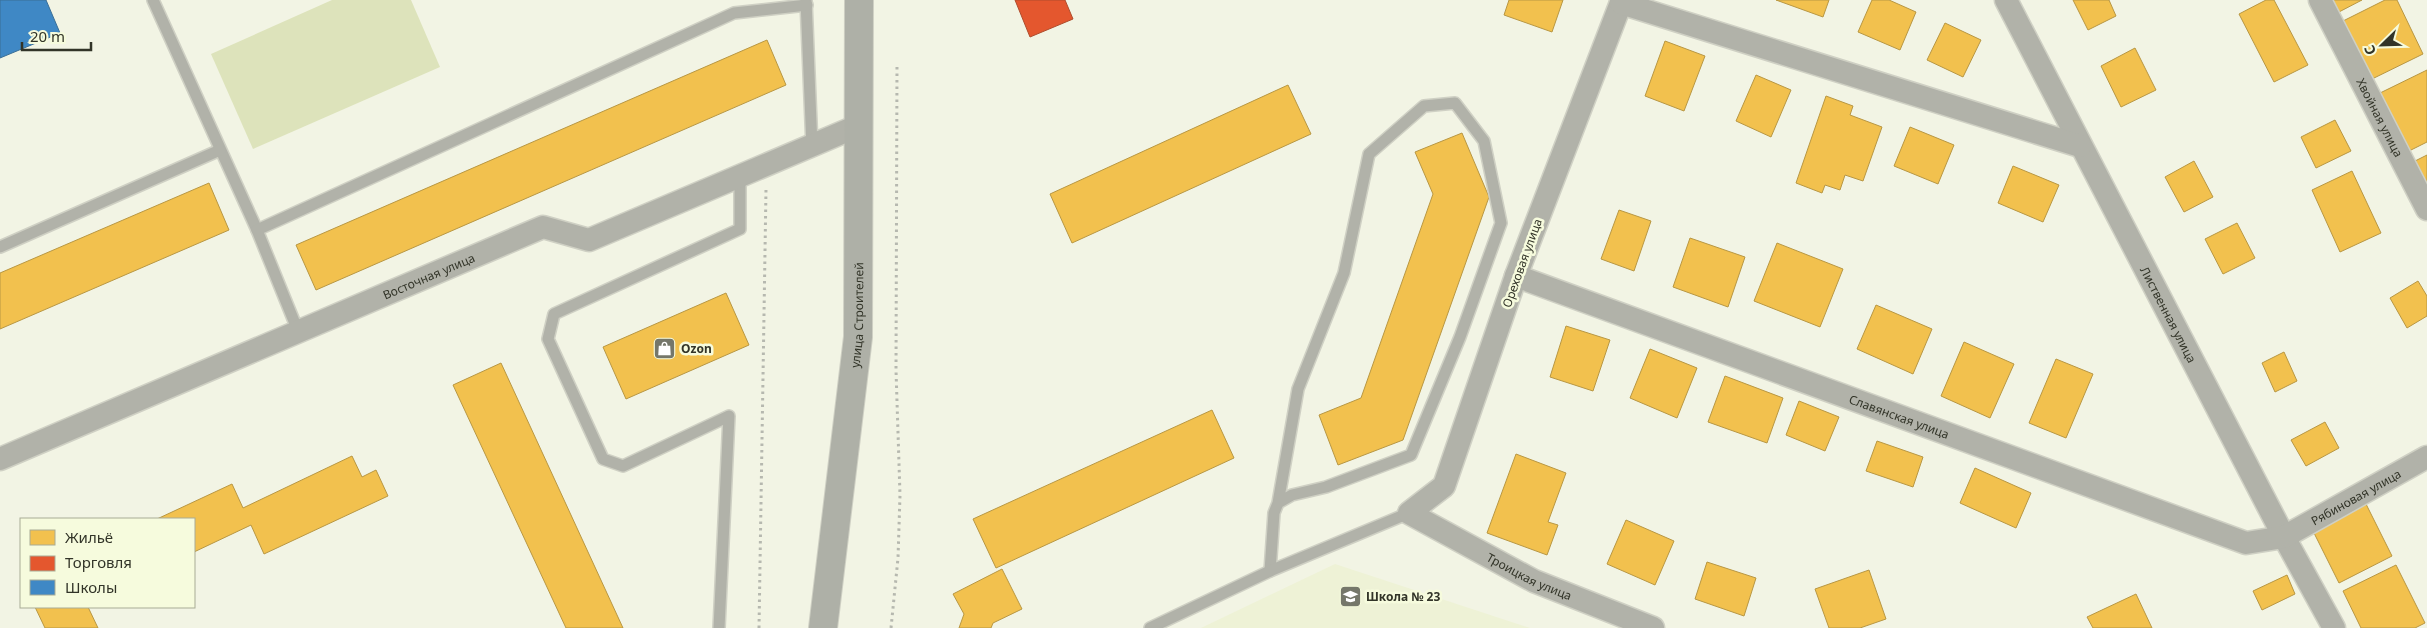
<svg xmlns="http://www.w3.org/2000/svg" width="2427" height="628" viewBox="0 0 2427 628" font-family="'Noto Sans',sans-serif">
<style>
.built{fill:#eef2d6}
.green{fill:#dde3bb}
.homes{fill:#f2c14e;stroke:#b89743}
.shops{fill:#e4572e;stroke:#af4c2c}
.schools{fill:#3f88c5;stroke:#3b6f96}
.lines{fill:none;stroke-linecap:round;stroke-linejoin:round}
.service-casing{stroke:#cfd0c4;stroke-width:14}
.minor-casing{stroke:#cfd0c4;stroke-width:25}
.secondary-casing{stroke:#cfd0c4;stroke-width:30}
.path{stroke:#b6b8af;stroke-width:3;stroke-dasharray:2.5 4;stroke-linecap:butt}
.service{stroke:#b1b2a9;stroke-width:11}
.minor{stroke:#b1b2a9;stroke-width:22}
.secondary{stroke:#aeb0a7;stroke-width:28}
.labels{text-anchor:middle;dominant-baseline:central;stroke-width:5;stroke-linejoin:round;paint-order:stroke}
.street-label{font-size:12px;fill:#323428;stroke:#f6fbdd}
.poi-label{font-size:12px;font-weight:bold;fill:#323428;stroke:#f6fbdd;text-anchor:start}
</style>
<rect width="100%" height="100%" fill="#f2f4e4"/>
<path class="built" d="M1335,564L1530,628H1201Z"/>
<path class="green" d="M332,0H411L440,67L253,149L211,54Z"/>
<g class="homes">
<path d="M1509,0H1563L1552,32L1504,15Z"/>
<path d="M1776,0H1829L1823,17Z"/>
<path d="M1872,0H1889L1916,12L1900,50L1858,32Z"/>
<path d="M2073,0H2109L2116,16L2088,30Z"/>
<path d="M2266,0H2274L2308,65L2274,82L2239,14Z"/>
<path d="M2330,0H2362L2337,13Z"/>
<path d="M2385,0H2397L2423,54L2370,80L2341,22Z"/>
<path d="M1945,23L1981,40L1963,77L1927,60Z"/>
<path d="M767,40L786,85L316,290L296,245Z"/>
<path d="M1665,41L1705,56L1684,111L1645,96Z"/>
<path d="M2135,48L2156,90L2121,107L2101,66Z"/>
<path d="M2427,70V142L2407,152L2378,94Z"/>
<path d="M1756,75L1791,90L1771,137L1736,121Z"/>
<path d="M1288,85L1311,134L1072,243L1050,194Z"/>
<path d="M1826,96L1853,106L1850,115L1882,127L1863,181L1845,175L1840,190L1825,185L1822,193L1796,183Z"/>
<path d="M2335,120L2351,151L2316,168L2301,137Z"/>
<path d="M1910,127L1954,145L1938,184L1894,166Z"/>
<path d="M1462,133L1489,197L1403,440L1338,465L1319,415L1361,398L1433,194L1415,152Z"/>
<path d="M2427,155V190L2413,162Z"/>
<path d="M2194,161L2213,197L2184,212L2165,177Z"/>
<path d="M2013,166L2059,185L2043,222L1998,203Z"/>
<path d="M2352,171L2381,233L2340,252L2312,190Z"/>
<path d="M209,183L229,230L0,329V273Z"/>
<path d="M1619,210L1651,221L1634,271L1601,259Z"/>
<path d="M2237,223L2255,258L2223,274L2205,239Z"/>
<path d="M1690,238L1745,257L1728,307L1673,287Z"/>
<path d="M1777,243L1843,269L1820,327L1754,301Z"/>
<path d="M2418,281L2427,296V316L2407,328L2390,298Z"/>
<path d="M726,293L749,345L626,399L603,347Z"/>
<path d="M1876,305L1932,329L1913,374L1857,349Z"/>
<path d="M1566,326L1610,340L1593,391L1550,377Z"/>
<path d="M1964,342L2014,364L1990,418L1941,396Z"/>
<path d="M1650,349L1697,368L1677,418L1630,398Z"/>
<path d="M2284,352L2297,381L2275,392L2262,363Z"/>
<path d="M2056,359L2093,374L2066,438L2029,423Z"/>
<path d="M501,363L623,628H566L453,385Z"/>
<path d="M1725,376L1783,398L1767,443L1708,422Z"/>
<path d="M1799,401L1839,417L1825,451L1786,435Z"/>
<path d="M1212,410L1234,458L996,568L973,519Z"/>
<path d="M2325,422L2339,448L2306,466L2291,440Z"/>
<path d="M1877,441L1923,457L1913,487L1866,471Z"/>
<path d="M1516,454L1566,473L1548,522L1558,525L1547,555L1487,533Z"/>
<path d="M352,456L362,477L376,470L388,496L264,554L251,525L194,552V519H157L232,484L243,508Z"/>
<path d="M1975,468L2031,493L2016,528L1960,503Z"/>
<path d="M2363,498L2392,556L2339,583L2310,525Z"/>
<path d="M1626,520L1674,541L1655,585L1607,564Z"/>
<path d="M1707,562L1756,578L1744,616L1695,599Z"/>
<path d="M2396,565L2425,623L2415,628H2361L2343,591Z"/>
<path d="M1002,569L1022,609L993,623L991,628H959L964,614L953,594Z"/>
<path d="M1869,570L1886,619L1860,628H1829L1815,589Z"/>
<path d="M2287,575L2295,594L2262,610L2253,591Z"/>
<path d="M2136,594L2152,628H2093L2087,617Z"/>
<path d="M35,607H88L98,628H45Z"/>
</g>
<path class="shops" d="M1015,0H1065L1073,19L1030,37Z"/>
<path class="schools" d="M0,0H46L60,33L0,58Z"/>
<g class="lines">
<defs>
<g id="service">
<path d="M153,0L257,230"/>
<path d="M806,0L812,147"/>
<path d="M0,247L220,150"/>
<path d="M298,331L257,230L734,13L807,5"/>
<path d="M1270,571L1274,513L1278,503L1298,389L1344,273L1369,154L1424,106L1455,103L1484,141L1501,223L1460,337L1411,455L1326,487L1292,495L1278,503"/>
<path d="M719,628L729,416L623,466L603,459L548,339L554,314L740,229V176"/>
<path d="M1150,628L1270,571L1409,513"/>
</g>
<g id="minor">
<path id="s1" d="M1622,0L1516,276L1444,486L1409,513L1534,581L1653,628"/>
<path id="s2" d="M2006,0L2284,537L2334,628"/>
<path id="s3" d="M2320,0L2427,209"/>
<path d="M1621,3L2080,146"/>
<path id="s4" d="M1516,276L2246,543L2284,537L2427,457"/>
<path id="s5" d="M0,459L543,227L589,240L860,125"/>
</g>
<g id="secondary">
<path id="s6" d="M823,628L858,337L859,0"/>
</g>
</defs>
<use href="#service" class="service-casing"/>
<use href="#minor" class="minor-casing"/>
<use href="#secondary" class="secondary-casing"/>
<g class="path">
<path d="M759,628L766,189"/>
<path d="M891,628L898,558L900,495L896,370L897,63"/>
</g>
<use href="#service" class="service"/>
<use href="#minor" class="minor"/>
<use href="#secondary" class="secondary"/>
</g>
<defs>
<symbol id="shop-square" viewBox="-11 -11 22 22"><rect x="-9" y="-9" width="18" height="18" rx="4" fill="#75776a" stroke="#f6fbdd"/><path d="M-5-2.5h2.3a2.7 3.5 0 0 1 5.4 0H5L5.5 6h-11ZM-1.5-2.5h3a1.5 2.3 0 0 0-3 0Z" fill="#fff"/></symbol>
<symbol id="school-square" viewBox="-11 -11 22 22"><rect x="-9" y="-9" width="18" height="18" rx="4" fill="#75776a" stroke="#f6fbdd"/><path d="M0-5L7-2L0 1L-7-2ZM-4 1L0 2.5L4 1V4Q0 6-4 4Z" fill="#fff"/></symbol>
</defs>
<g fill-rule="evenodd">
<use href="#shop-square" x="652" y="336" width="25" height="25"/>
<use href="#school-square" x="1338" y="584" width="25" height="25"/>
</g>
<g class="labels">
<g class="street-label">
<text stroke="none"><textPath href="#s3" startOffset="132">Хвойная улица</textPath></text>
<text transform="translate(1522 263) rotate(-70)">Ореховая улица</text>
<text stroke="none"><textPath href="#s5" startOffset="466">Восточная улица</textPath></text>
<text stroke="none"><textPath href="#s6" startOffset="315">улица Строителей</textPath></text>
<text stroke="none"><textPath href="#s2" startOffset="354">Лиственная улица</textPath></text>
<text stroke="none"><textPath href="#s4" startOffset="408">Славянская улица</textPath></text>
<text stroke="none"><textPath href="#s4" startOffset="898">Рябиновая улица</textPath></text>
<text stroke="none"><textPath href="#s1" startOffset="698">Троицкая улица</textPath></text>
</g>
<g class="poi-label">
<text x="681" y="348">Ozon</text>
<text x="1366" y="596">Школа № 23</text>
</g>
</g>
<rect x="20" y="518" width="175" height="90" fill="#f6fbdd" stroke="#a8ab95"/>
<rect x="30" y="530" width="25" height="15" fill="#f2c14e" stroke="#a8ab95"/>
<text x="65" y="543" font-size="15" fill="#323428">Жильё</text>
<rect x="30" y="556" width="25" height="15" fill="#e4572e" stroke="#a8ab95"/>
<text x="65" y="568" font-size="15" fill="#323428">Торговля</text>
<rect x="30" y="580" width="25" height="15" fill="#3f88c5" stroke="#a8ab95"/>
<text x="65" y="593" font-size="15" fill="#323428">Школы</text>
<g transform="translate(2382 45) rotate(247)" stroke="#f6fbdd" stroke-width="4" paint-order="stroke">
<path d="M0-4L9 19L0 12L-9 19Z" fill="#323428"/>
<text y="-8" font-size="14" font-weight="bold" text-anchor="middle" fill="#323428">С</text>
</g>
<path d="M22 42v8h69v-8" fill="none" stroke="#323428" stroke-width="2.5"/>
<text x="30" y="42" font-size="15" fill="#323428" stroke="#f6fbdd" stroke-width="4" paint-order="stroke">20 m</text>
</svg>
